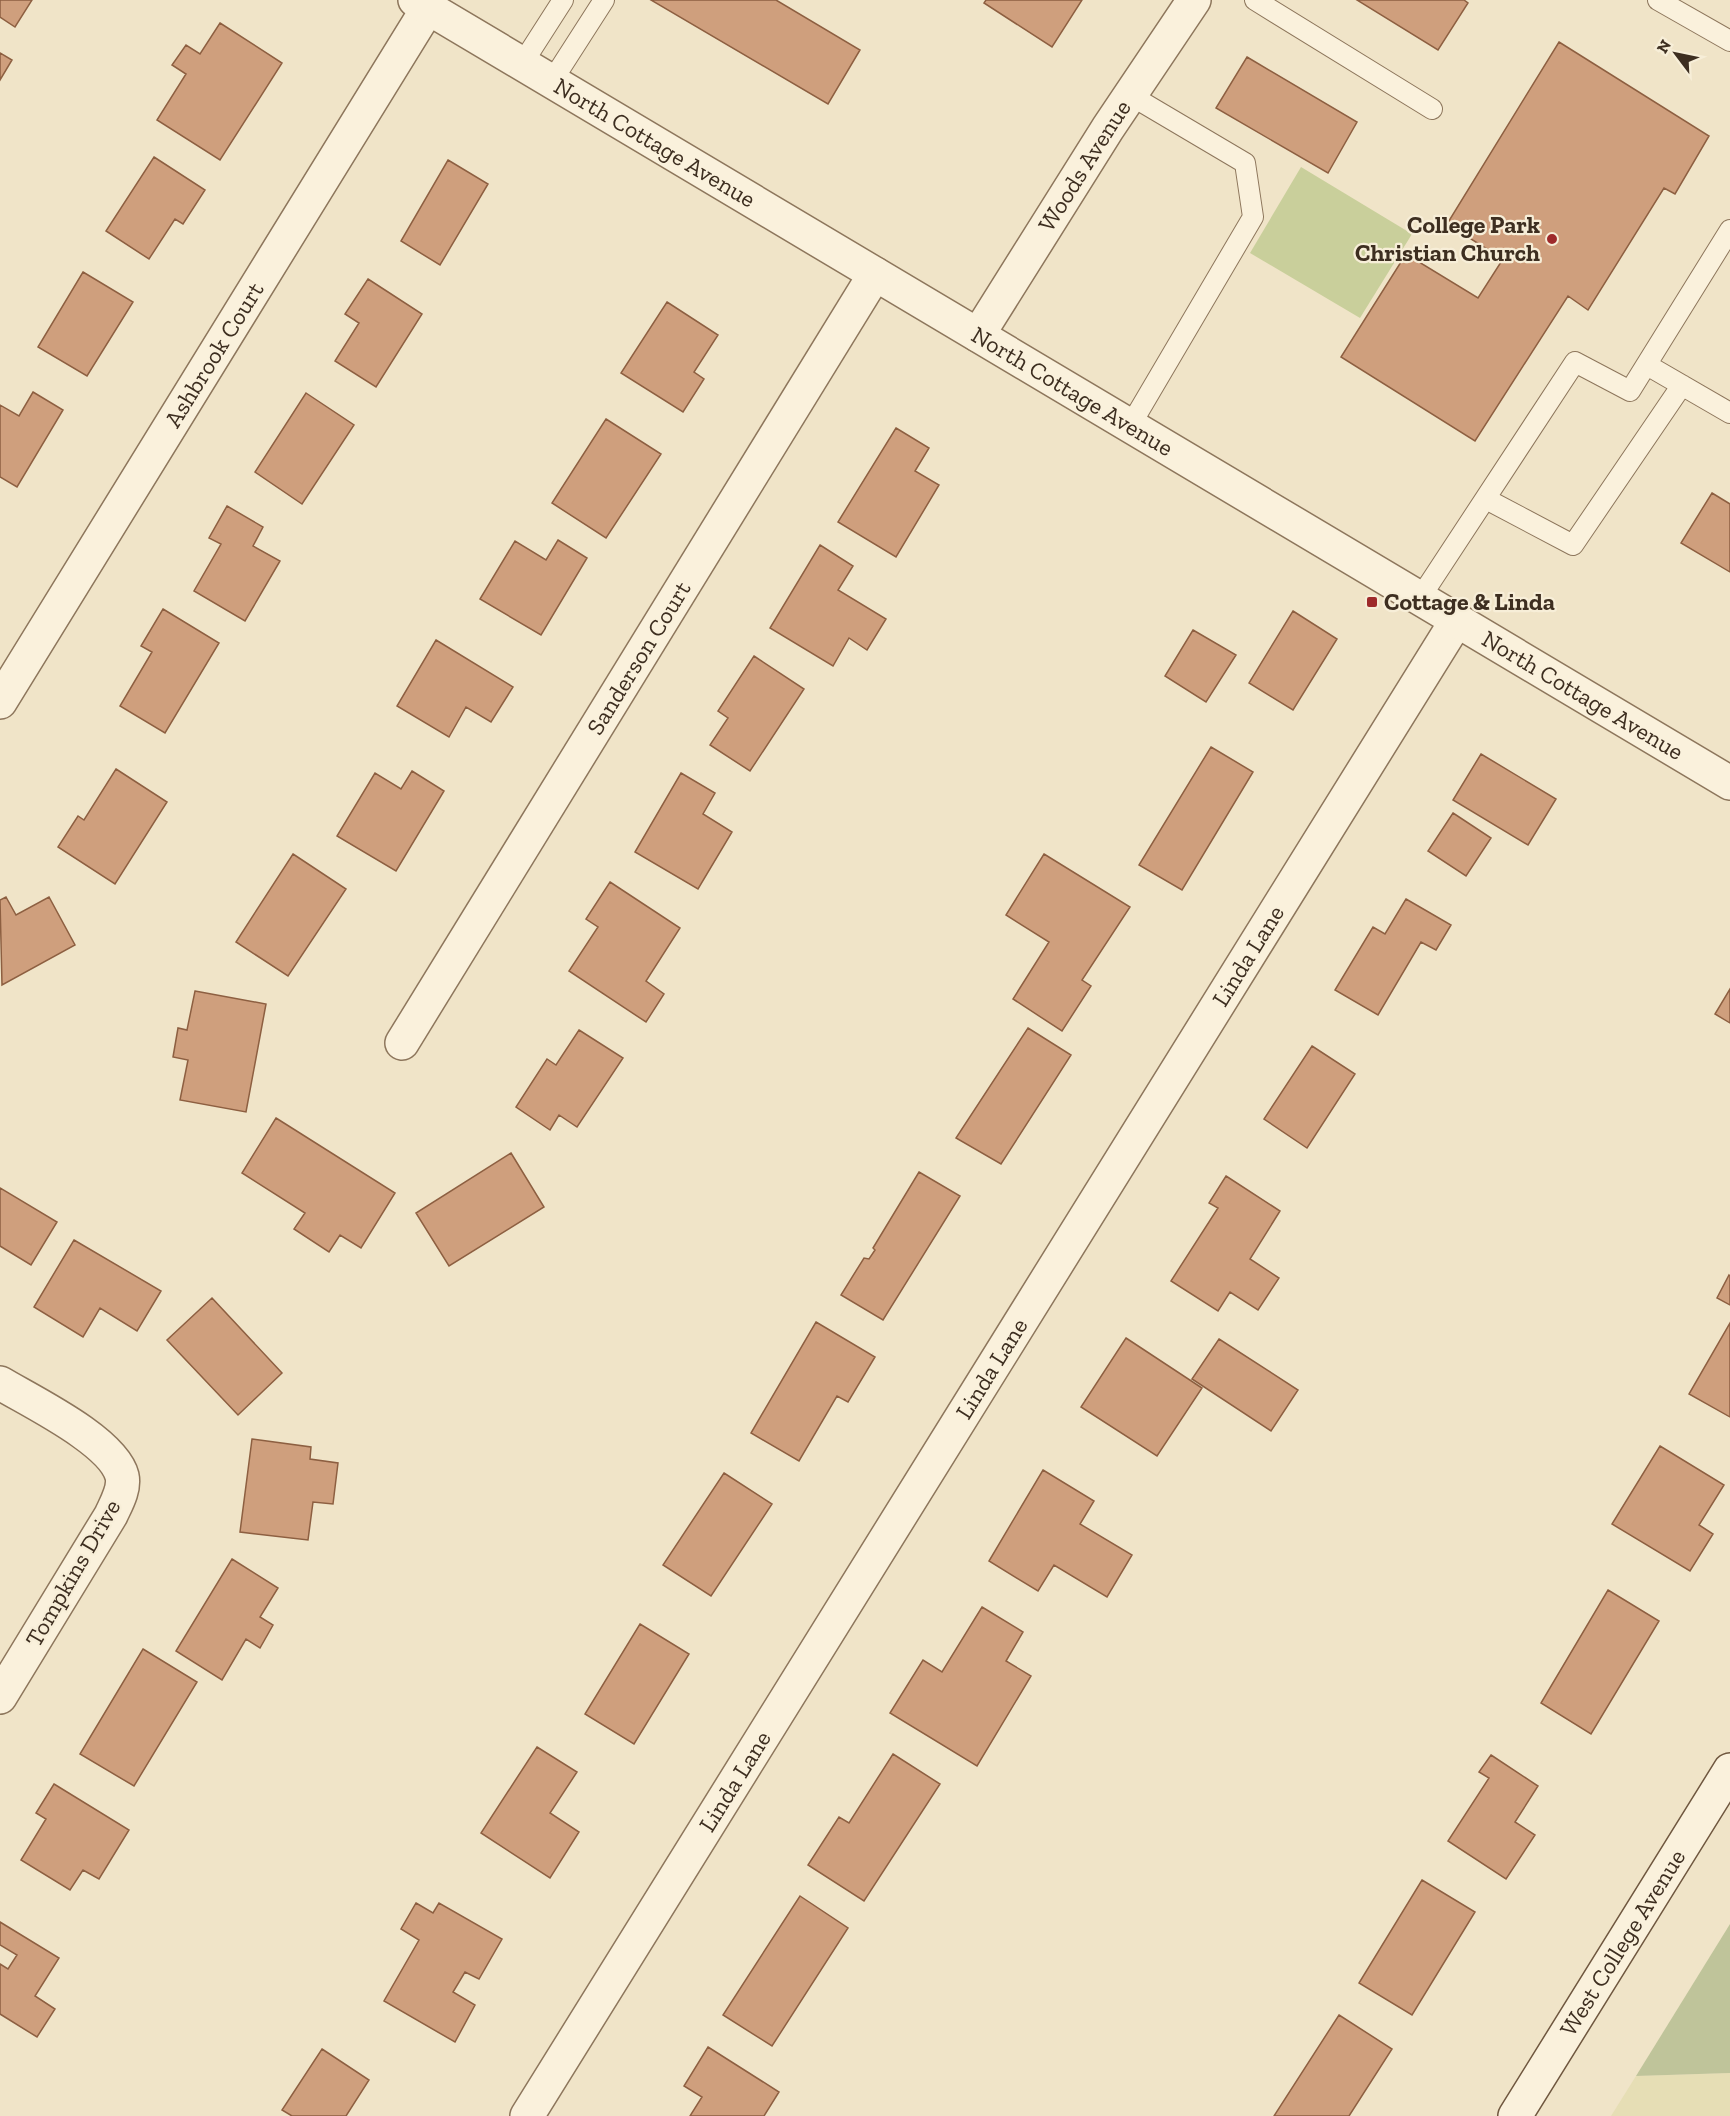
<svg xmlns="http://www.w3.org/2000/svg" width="1730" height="2116" font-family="'Zilla Slab',serif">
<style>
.farmland{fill:#e6deb5}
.green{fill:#c9cf9b}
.cemetery{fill:#bfc49a}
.building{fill:#cf9f7d;stroke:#8d5f41;stroke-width:1.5}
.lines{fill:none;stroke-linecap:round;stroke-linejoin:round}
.service-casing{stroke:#8d765c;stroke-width:22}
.minor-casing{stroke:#8d765c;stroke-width:36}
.tertiary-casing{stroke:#8d765c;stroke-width:36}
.secondary-casing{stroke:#6f573f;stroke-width:36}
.service{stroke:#faf1dc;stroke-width:20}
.minor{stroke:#faf1dc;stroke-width:33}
.tertiary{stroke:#faf1dc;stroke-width:33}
.secondary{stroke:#faf1dc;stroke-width:33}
.poi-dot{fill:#9e2a2b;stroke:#f7eed8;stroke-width:2}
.labels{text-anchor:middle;stroke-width:4.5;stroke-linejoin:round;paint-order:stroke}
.street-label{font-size:24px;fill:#3d2e20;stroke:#f7eed8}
.poi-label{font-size:24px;font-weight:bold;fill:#3d2e20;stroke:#f7eed8;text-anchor:end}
</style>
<rect width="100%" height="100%" fill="#f0e4c8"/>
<!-- farmland -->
<path class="farmland" d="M1730,2073V2116H1611L1636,2076Z"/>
<!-- green -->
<path class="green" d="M1301,167L1412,234L1360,318L1250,253Z"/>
<!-- cemetery -->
<path class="cemetery" d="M1730,1924V2073L1636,2076Z"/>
<!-- building -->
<path class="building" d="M0,0H32L15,27L0,17Z
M651,0H776L860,50L828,104Z
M986,0H1082L1052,47L984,3Z
M1357,0H1464L1468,3L1438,50Z
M220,23L282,63L220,160L157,120L186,74L172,65L186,45L200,54Z
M1559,42L1709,136L1675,194L1664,188L1588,310L1568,296L1475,441L1341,357L1406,254L1478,298L1503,259L1447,224Z
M0,53L12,60L0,80Z
M1247,57L1357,122L1328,173L1216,108Z
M154,157L205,190L183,224L175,219L149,259L106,231Z
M448,160L488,184L440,265L401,241Z
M83,272L133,302L87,376L38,347Z
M368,279L422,314L376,387L335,361L359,323L345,314Z
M667,302L718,335L694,372L704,379L683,412L621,373Z
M33,392L63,410L17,487L0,477V405L19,416Z
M306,393L354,425L302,504L255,472Z
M606,419L661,454L606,538L552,503Z
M896,428L929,448L915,471L939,485L896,557L838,522Z
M1712,493L1730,504V572L1681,543Z
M227,506L263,527L253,546L280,561L245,621L194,591L221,544L209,538Z
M558,540L587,558L541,635L480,599L515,541L546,560Z
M820,545L853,566L838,590L886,619L867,650L849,638L833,666L770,628Z
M163,609L219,643L165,733L120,706L152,652L141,646Z
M1293,611L1337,639L1293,710L1249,683Z
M1193,630L1236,655L1206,702L1165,676Z
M436,640L513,687L491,722L466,707L449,737L397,706Z
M754,656L804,689L750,771L710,745L728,718L718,711Z
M1211,747L1253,772L1182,890L1139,865Z
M1481,754L1556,799L1528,845L1453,800Z
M116,769L167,802L115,884L58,847L78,816L84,820Z
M412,771L444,791L396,871L337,836L375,773L401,789Z
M681,773L715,793L703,814L732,832L698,889L635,852Z
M1453,813L1491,838L1466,876L1428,851Z
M293,854L346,889L288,976L236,942Z
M1044,854L1130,907L1082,980L1091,986L1062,1031L1013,999L1049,942L1006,915Z
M610,882L680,928L646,981L664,994L646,1022L569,971L598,927L586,919Z
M6,897L16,915L49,897L75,945L2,985L0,900Z
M1406,899L1451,925L1436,950L1421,942L1378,1015L1335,990L1373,927L1385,934Z
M1730,989V1023L1715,1014Z
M195,991L266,1004L246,1112L180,1100L188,1060L173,1057L178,1028L187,1030Z
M1028,1028L1071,1055L1001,1164L956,1138Z
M579,1030L623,1058L577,1127L559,1115L550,1130L516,1107L547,1059L556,1065Z
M1312,1046L1355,1074L1307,1148L1264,1119Z
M276,1118L395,1193L361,1248L340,1235L329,1252L294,1229L305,1213L242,1173Z
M511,1153L544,1207L449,1266L416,1213Z
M919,1172L960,1196L883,1320L841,1295L864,1258L869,1259L875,1250L873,1248Z
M1226,1176L1280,1211L1250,1259L1279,1278L1258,1310L1230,1292L1218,1311L1171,1281L1218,1208L1209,1203Z
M0,1188L57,1222L31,1265L0,1246Z
M74,1240L161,1291L137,1331L100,1308L83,1337L34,1307Z
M1729,1275L1730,1276V1305L1717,1298Z
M212,1298L282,1373L238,1415L167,1340Z
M816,1322L875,1357L848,1402L837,1396L799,1461L751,1433Z
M1730,1323V1417L1689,1394Z
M1126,1338L1202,1388L1157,1456L1081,1407Z
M1219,1339L1298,1390L1271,1431L1192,1379Z
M252,1439L311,1447L310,1459L338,1463L333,1504L313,1502L308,1540L240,1532Z
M1660,1446L1724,1485L1699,1525L1713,1534L1690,1571L1612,1524Z
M1043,1470L1094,1501L1080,1524L1132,1555L1107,1597L1054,1565L1038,1591L989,1561Z
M724,1473L772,1504L711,1596L663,1565Z
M232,1559L278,1588L260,1617L273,1625L260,1648L246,1639L222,1680L176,1651Z
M1608,1590L1659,1621L1591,1734L1541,1703Z
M982,1607L1023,1632L1006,1661L1031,1676L977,1766L890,1713L923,1660L942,1672Z
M640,1624L689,1654L634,1744L585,1714Z
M143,1649L197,1682L134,1786L80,1754Z
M537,1747L577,1772L550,1813L579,1832L550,1878L481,1833Z
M893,1754L940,1784L864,1901L808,1865L839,1817L849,1823Z
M1491,1755L1538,1786L1515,1822L1535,1835L1506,1879L1448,1841L1489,1778L1479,1772Z
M54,1784L129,1830L99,1879L83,1870L70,1890L21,1860L46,1819L36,1813Z
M1422,1880L1475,1912L1412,2015L1359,1983Z
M800,1896L848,1928L772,2046L723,2015Z
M416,1903L433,1913L439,1903L502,1939L479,1979L465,1972L453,1992L475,2005L455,2042L384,2001L419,1940L401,1929Z
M0,1922L59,1958L35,1996L55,2009L37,2037L0,2014V1964L8,1969L17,1955L0,1945Z
M1339,2015L1392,2049L1349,2116H1274Z
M708,2047L779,2092L764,2116H690L702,2097L684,2086Z
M322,2049L369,2080L346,2116H292L282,2110Z"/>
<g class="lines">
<defs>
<path id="service" d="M1255,0L1432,109
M1658,0L1730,41
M522,64L563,0
M552,81L604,0
M1647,365L1730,413
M1130,426L1253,217L1245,163L1130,95
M1486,499L1573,545L1682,385
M1420,598L1575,362L1630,391L1730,230"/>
<g id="minor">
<path id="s1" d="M978,335L1108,128L1194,0"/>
<path id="s2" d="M0,702L428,8"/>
<path id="s3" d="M402,1043L875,274"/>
<path d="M0,1383C32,1402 113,1441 122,1476C125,1489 116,1504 111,1515L0,1697"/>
<path id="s4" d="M527,2116L1457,620"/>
</g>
<g id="tertiary">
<path id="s5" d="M415,0L1730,783"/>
</g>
<g id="secondary">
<path id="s6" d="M1515,2116L1730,1770"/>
</g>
</defs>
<!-- service casing -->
<use href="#service" class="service-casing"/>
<!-- minor casing -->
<use href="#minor" class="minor-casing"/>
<!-- tertiary casing -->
<use href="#tertiary" class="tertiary-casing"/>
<!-- secondary casing -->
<use href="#secondary" class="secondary-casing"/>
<!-- service -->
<use href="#service" class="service"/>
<!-- minor -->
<use href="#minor" class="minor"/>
<!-- tertiary -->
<use href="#tertiary" class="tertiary"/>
<!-- secondary -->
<use href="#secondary" class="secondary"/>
</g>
<!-- markers -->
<g class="poi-dot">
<circle cx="1552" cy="239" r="6"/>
<rect x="1366" y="596" width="12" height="12" rx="3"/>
</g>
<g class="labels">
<!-- street labels -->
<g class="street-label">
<text dy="8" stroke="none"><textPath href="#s5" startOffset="279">North Cottage Avenue</textPath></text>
<text dy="8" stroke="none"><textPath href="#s1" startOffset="200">Woods Avenue</textPath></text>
<text dy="8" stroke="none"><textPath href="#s2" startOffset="408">Ashbrook Court</textPath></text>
<text dy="8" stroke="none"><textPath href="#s5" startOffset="765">North Cottage Avenue</textPath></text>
<text dy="8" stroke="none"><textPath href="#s3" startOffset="452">Sanderson Court</textPath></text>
<text dy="8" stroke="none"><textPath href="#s5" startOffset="1359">North Cottage Avenue</textPath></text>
<text dy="8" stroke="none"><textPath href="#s4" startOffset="1366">Linda Lane</textPath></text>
<text dy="8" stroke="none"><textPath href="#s4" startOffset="880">Linda Lane</textPath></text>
<text transform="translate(73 1573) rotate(-60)" y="8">Tompkins Drive</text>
<text dy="8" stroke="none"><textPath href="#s4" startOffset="394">Linda Lane</textPath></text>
<text dy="8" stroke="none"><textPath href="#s6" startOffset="204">West College Avenue</textPath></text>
</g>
<!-- poi labels -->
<g class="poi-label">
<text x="1540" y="233">College Park<tspan x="1540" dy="28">Christian Church</tspan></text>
<text x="1384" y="610" text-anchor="start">Cottage &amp; Linda</text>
</g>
</g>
<!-- north arrow -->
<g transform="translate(1676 54) rotate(302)" stroke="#f7eed8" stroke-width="4.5" paint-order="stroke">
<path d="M0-4.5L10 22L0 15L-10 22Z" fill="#3d2e20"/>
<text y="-9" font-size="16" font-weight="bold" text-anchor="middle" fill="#3d2e20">N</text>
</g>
</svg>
